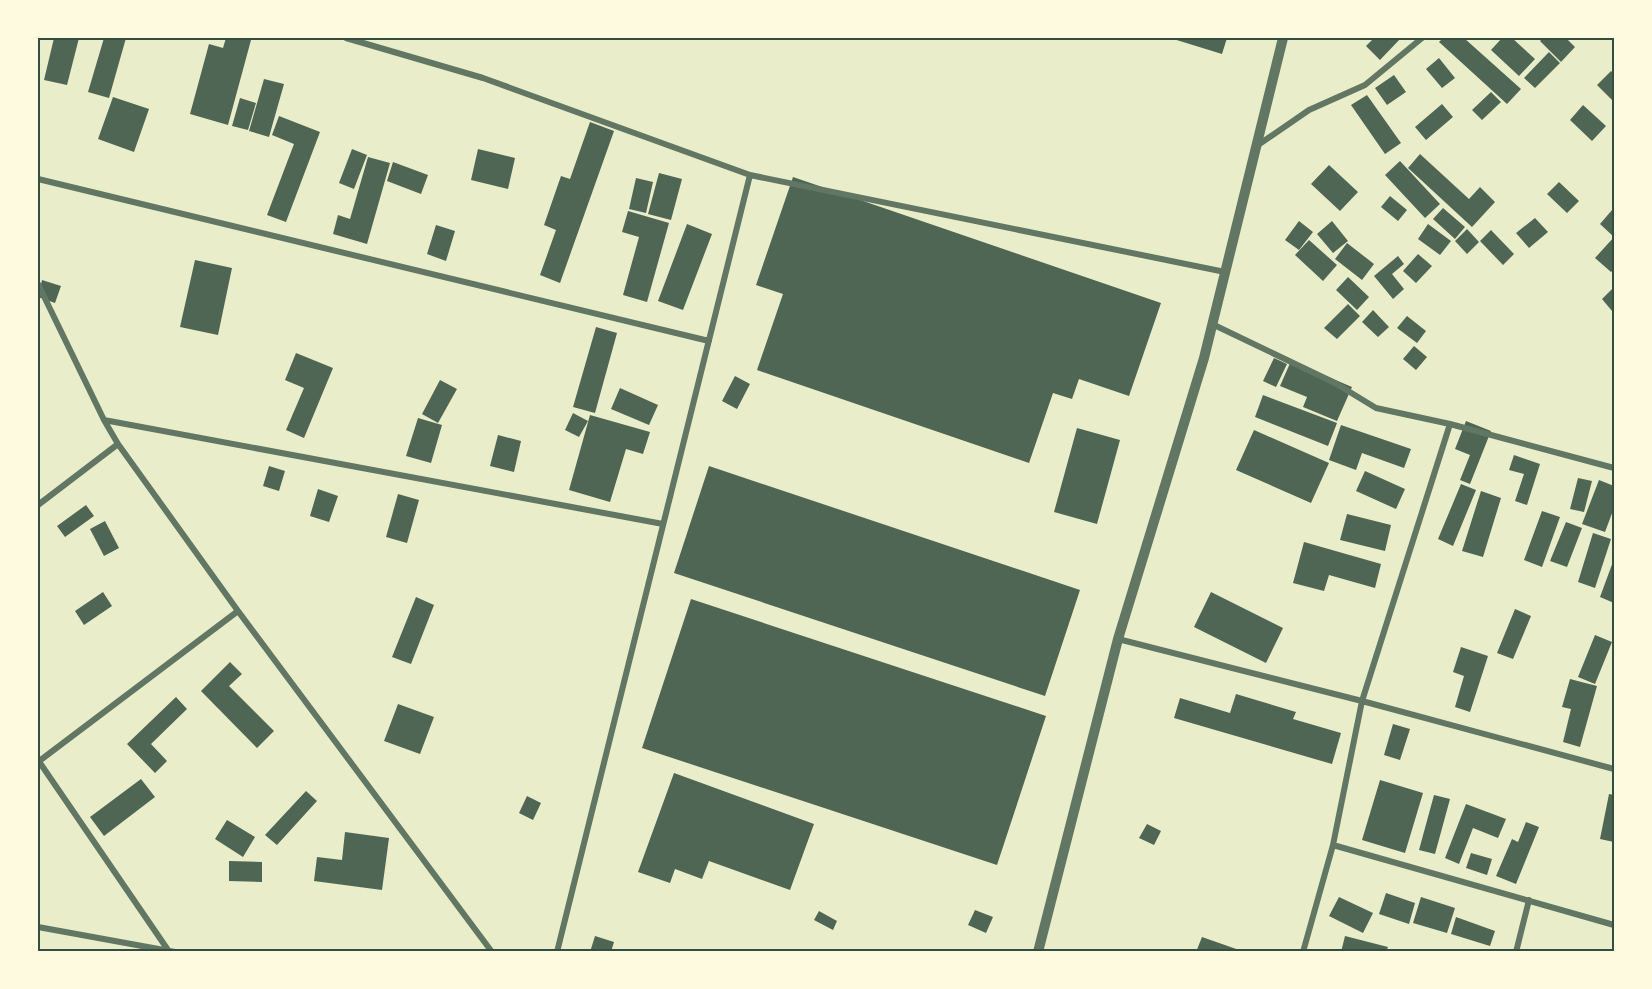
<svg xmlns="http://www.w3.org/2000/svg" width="1652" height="989" font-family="'Source Serif 4',serif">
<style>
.building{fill:#4f6655}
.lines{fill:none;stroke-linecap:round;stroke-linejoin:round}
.minor{stroke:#617663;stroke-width:6}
.tertiary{stroke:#617663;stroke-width:10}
.neatline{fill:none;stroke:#344e41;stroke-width:2}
</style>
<rect width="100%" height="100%" fill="#e9edc9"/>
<!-- building -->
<path class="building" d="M54,38H79L67,85L44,80Z
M104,38H126L109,98L88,92Z
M226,38H242L251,40L228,125L190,114L209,44L223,48Z
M1170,38H1227L1222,54Z
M1374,38H1401L1380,60L1366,46Z
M1443,38H1464L1521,89L1507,104L1439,42Z
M1502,38H1512L1535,59L1519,76L1491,50Z
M1543,38H1566L1575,47L1561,62L1540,41Z
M1549,52L1560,63L1535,88L1524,78Z
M1439,58L1455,78L1442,88L1426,69Z
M1611,71L1614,74V102L1597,85Z
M1394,75L1406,92L1387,105L1375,88Z
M264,79L284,84L269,137L249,131Z
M1491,92L1501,102L1482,120L1472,110Z
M1367,95L1401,143L1385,154L1351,105Z
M113,97L149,109L134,152L98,139Z
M240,98L256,103L248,130L232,126Z
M1442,104L1453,117L1426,140L1415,127Z
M1583,105L1606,126L1592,141L1570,120Z
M279,116L320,132L286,222L267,215L294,144L272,135Z
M590,122L614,131L560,283L540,275L556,230L544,225L561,176L570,179Z
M352,149L367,155L354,189L339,183Z
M478,149L515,158L508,189L471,180Z
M1420,154L1469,199L1480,187L1495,202L1472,227L1408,168Z
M368,157L390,163L367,244L333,234L338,215L350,219Z
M1400,161L1440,204L1425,218L1385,175Z
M393,162L428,175L421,194L387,181Z
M1329,165L1358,192L1340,211L1311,184Z
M659,173L682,179L671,220L648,214Z
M793,177L1161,303L1129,396L1079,379L1072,399L1053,393L1029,463L757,370L783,294L756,285Z
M636,178L653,182L646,213L629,209Z
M1559,182L1579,201L1567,213L1547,194Z
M1390,196L1407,210L1398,221L1381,207Z
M1443,208L1465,227L1455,239L1433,219Z
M1612,210L1614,212V269L1611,272L1595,258L1614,237L1600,224Z
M628,211L669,223L647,302L623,295L639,237L622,232Z
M1535,218L1548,232L1529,248L1516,233Z
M1299,221L1313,232L1299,250L1285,240Z
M1332,221L1348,241L1333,253L1317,234Z
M687,224L712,234L683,310L658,301Z
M1428,224L1451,241L1440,255L1418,239Z
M436,225L455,231L446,261L427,254Z
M1467,229L1479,242L1467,254L1455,241Z
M1491,230L1514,254L1503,265L1480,241Z
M1309,240L1337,265L1323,281L1295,255Z
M1347,243L1374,264L1362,280L1335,259Z
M1418,254L1432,266L1416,283L1403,271Z
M1398,256L1404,264L1392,274L1404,289L1393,299L1374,276Z
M195,260L232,268L218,335L180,327Z
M1348,277L1369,297L1357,310L1336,290Z
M42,280L61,286L55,303L38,297Z
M1614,287V308L1612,311L1602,299Z
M1348,304L1360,316L1337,339L1324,328Z
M1373,310L1389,327L1378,337L1362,322Z
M1407,316L1426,331L1417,343L1397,328Z
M596,327L617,333L595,413L573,407Z
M1414,346L1427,357L1416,370L1403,359Z
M296,353L333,368L304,438L286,430L304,388L285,380Z
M1274,358L1287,364L1276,387L1263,381Z
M1291,361L1352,387L1337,421L1303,407L1307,397L1280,386Z
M735,376L750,384L737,409L722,401Z
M440,380L457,389L438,423L422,414Z
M620,388L658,405L649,425L611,409Z
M1263,395L1337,423L1328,446L1255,417Z
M573,413L588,421L579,437L565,430Z
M590,415L650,432L643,454L626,449L610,502L569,490Z
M418,418L442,425L431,463L406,456Z
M1466,421L1491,431L1470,484L1460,480L1470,455L1455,449Z
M1341,425L1411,449L1404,468L1362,453L1356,470L1329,460Z
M1077,428L1120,440L1097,524L1054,512Z
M1254,430L1329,463L1311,503L1236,470Z
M498,435L521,441L514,472L490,466Z
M1514,455L1540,464L1527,505L1515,501L1524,474L1509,470Z
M269,466L285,471L279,491L263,486Z
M709,466L1080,590L1045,696L674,573Z
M1365,471L1405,489L1396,509L1356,491Z
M1578,478L1592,481L1584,512L1570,509Z
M1599,480L1614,486V508L1605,532L1582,524Z
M1461,484L1476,490L1453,546L1438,539Z
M318,489L338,496L329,522L310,516Z
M1481,491L1501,498L1483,557L1462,551Z
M398,494L419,500L407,543L386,537Z
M86,505L94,516L65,537L57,526Z
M1542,511L1560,517L1542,567L1524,560Z
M1347,514L1391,525L1385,551L1340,540Z
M105,521L119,548L104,556L90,529Z
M1566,522L1582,528L1567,567L1550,561Z
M1593,533L1611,539L1595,588L1578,582Z
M1304,542L1381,564L1375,588L1329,575L1324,591L1293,583Z
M1614,559V603L1600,597Z
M103,592L112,606L84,625L75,611Z
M1211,592L1283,628L1266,663L1194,627Z
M416,597L434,605L411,664L392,657Z
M691,599L1046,716L997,865L642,748Z
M1515,609L1531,616L1513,659L1497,653Z
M1595,635L1612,642L1595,684L1578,677Z
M1461,647L1488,656L1470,712L1455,707L1464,676L1453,672Z
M230,662L242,674L229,686L274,731L257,748L201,691Z
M1570,679L1597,686L1580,747L1563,742L1571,709L1562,707Z
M1236,694L1296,712L1293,719L1341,733L1332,764L1174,718L1180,698L1230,713Z
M176,697L187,709L151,744L167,761L155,773L127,744Z
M398,704L434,717L420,754L384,741Z
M1393,724L1410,729L1400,760L1384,755Z
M674,773L814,824L790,890L709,861L702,879L675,869L670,883L638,872Z
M141,779L155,797L104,836L90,817Z
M1380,780L1423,793L1405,853L1362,840Z
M306,791L317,801L277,845L265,835Z
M1609,794L1614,795V842L1600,839Z
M1434,795L1450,799L1435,854L1419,850Z
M527,796L541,803L533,820L519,813Z
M1466,804L1506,819L1498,838L1473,828L1459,864L1445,858Z
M227,820L255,837L243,857L215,839Z
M1526,822L1539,827L1516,884L1496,876L1512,839L1518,842Z
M1147,824L1161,831L1154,845L1139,838Z
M345,832L389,838L382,890L314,881L317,857L342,860Z
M1471,853L1492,859L1487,875L1466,868Z
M229,861L262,862V882L229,881Z
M1386,893L1415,903L1409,924L1379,914Z
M1339,897L1373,913L1363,933L1329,916Z
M1421,897L1455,908L1447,933L1413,923Z
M975,910L993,917L986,933L968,925Z
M819,911L837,921L833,930L814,920Z
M1456,917L1495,931L1490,946L1451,934Z
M595,936L614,942L611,952H590Z
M1345,936L1388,947L1386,952H1341Z
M1202,937L1242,951V952H1196Z"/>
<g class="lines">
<!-- minor -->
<path class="minor" d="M346,38L483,78L750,175L1225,272
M1258,145L1309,110L1365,85L1422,38
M38,179L709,341
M38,284L104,420L118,444L238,611L492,952
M1212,324L1335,383L1376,408L1450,424L1614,468
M104,420L663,524
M38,505L118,444
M1118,639L1362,701L1614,769
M38,760L168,950
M38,762L238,611
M1333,845L1614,925
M38,927L175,952
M557,952L750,175
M1303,952L1333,845L1362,701L1450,424
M1516,952L1529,900"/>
<!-- tertiary -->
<path class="tertiary" d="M1038,952L1118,639L1204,358L1283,38"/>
</g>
<!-- border -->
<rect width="1652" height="989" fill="none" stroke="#fefae0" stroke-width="78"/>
<rect x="39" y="39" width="1574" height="911" class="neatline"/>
</svg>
